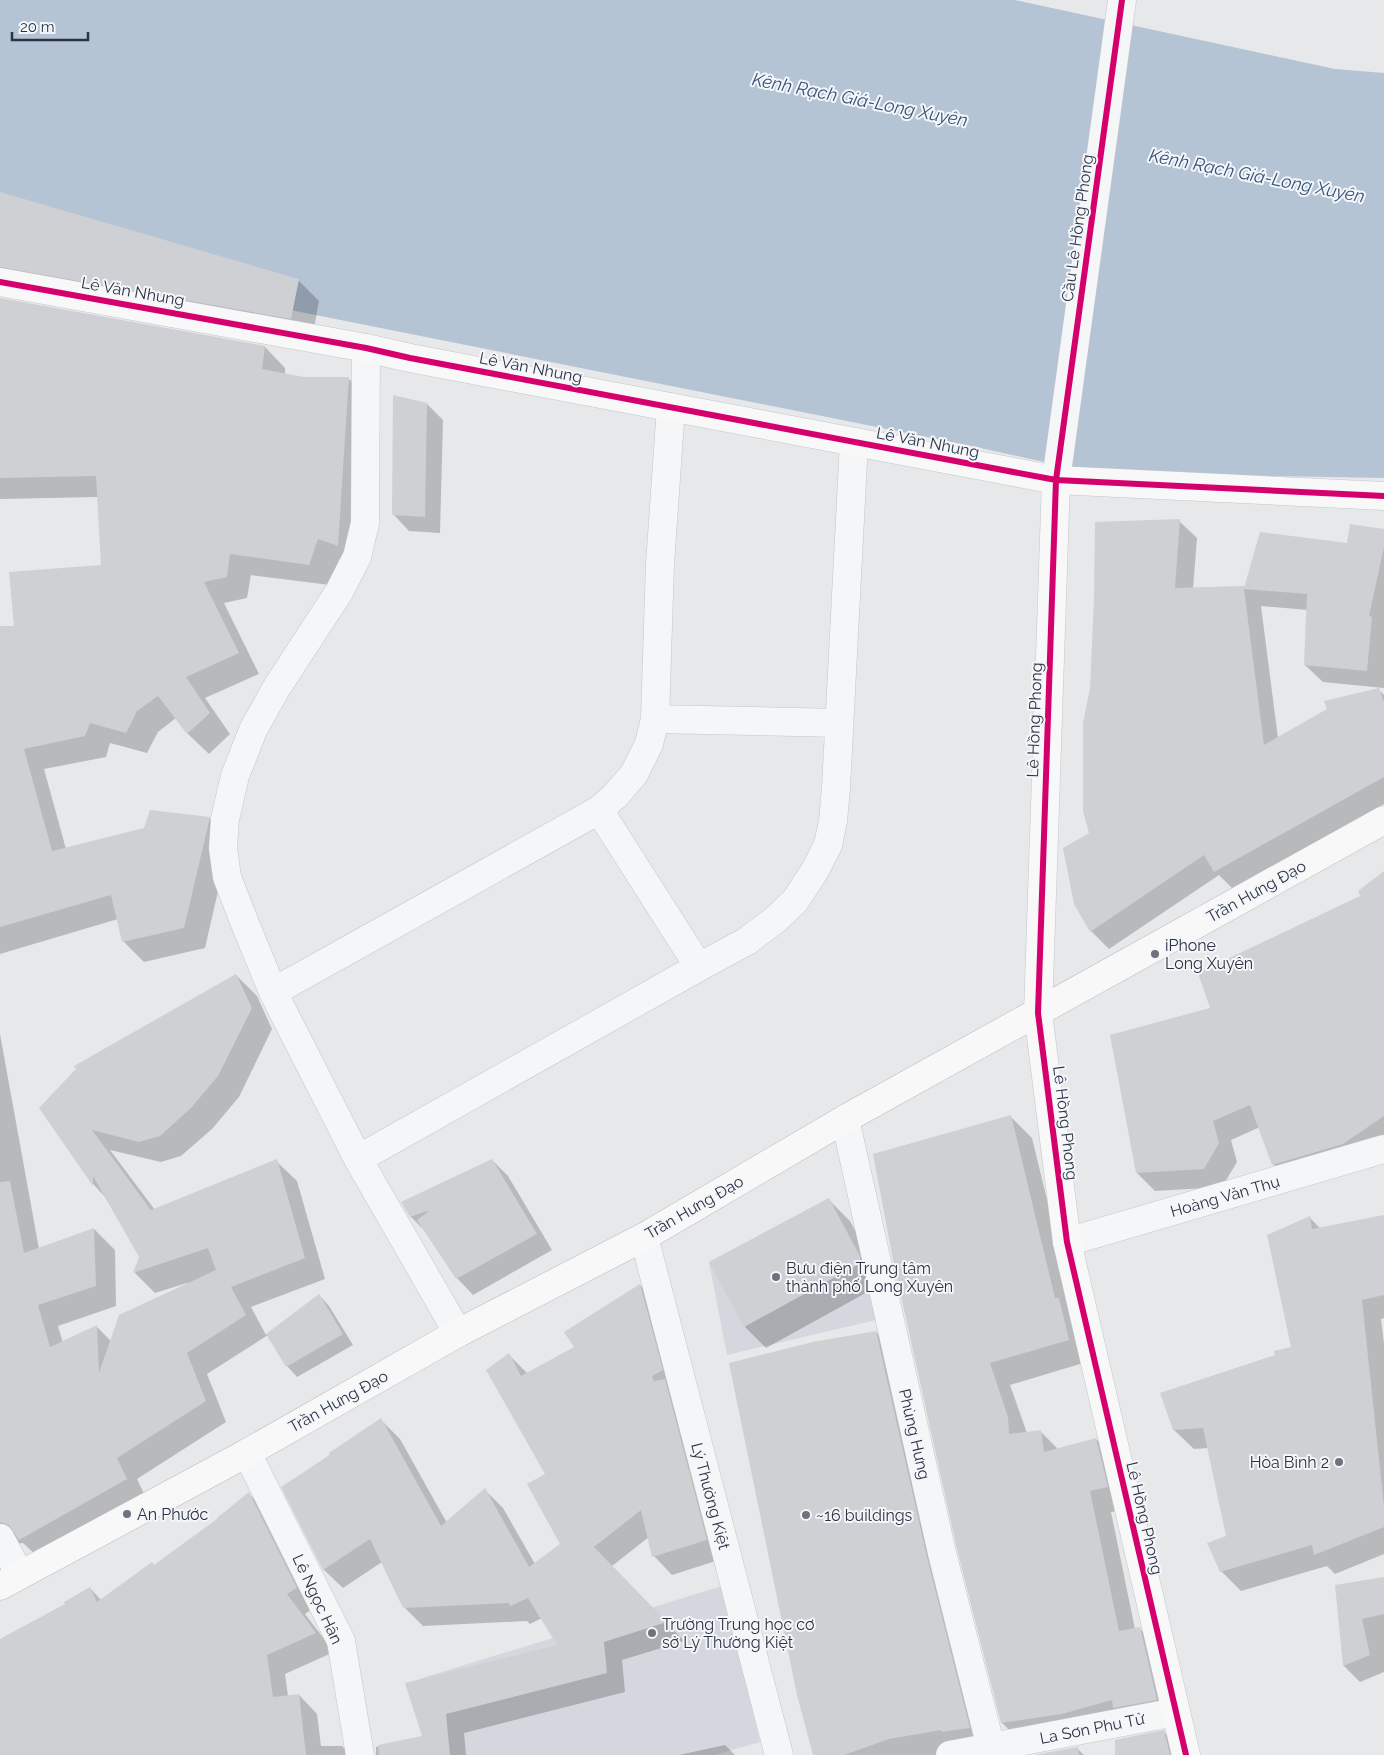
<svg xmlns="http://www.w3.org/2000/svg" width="1384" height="1755" font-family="Raleway,sans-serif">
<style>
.built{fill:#d4d7dd}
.water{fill:#b4c4d5}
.shadow{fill:#0003}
.building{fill:#ced0d3}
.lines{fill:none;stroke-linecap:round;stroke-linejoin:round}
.street-casing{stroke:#c4c6c8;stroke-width:29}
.secondary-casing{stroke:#c4c6c8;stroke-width:29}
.highway-casing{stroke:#b8bbbf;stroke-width:29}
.street{stroke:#f5f6f7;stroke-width:28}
.secondary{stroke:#f8f8f8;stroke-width:28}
.highway{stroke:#f8f8f8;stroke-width:28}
.cycleway-casing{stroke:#f4f6f9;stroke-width:9}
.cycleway{stroke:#d6006c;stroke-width:6}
.poi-dot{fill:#6c737f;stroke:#f4f6f9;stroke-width:2}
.labels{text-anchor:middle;stroke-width:4;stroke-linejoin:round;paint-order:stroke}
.street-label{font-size:16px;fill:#2b3445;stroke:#f4f6f9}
.poi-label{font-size:16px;fill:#2b3445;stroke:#f4f6f9;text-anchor:start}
.water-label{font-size:18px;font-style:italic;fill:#34527a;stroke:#f4f6f9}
</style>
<rect width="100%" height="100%" fill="#e6e8ea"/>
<!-- built -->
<path class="built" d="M829,1198L863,1262L876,1320L727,1355L709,1262Z
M722,1586L760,1742L714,1755H450L419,1679Z"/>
<!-- water -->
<path class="water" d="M0,0H1015L1335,69L1384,73V478L1094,473L967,445L0,252Z"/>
<!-- shadow -->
<path class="shadow" d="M0,193L298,280L319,301L312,339L0,288Z
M0,300L265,347L285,368V374L304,378H348L369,399L359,566L339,559L330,585L251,575L247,598L224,603L259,674L205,698L230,734L209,754L188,734L176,718L158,732L147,753L110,743L106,757L44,769L66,849L209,818L230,839L205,948L144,962L124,942L118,919L0,954V628L15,627L103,566L98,497L0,499Z
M427,404L443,420L440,533L409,531L393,514Z
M1179,521L1197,538L1193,589L1243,587L1245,589L1384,531V688L1323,682L1305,665L1308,610L1261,606L1278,738L1378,689L1384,695V804L1233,889L1219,875L1109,949L1091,931L1090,834Z
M1384,879V1146L1292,1183L1274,1165L1260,1127L1231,1140L1237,1162L1222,1187L1155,1191L1137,1173L1212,1009Z
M236,975L257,996L272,1029L239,1097L212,1129L181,1156L161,1162L110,1150L155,1210L276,1161L297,1181L325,1279L251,1307L266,1335L319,1295L329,1306L353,1345L297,1377L287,1366L268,1335L207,1374L226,1422L137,1479L147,1500L41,1560L23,1543L14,1544L0,1582V1034L39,1249L94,1229L115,1250L116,1306L58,1326L63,1343L97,1327L111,1341L188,1284L187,1283L155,1293L135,1273L140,1257L106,1198L94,1185L41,1108Z
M1011,1117L1032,1138L1075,1315L1090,1361L1010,1385L1027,1433L1041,1432L1058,1449L1096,1439L1117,1461L1129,1509L1111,1512L1135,1629H1140L1161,1650L1178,1721L1024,1744L1002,1723L958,1549Z
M492,1160L508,1176L552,1250L473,1295L457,1278L426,1232L410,1216Z
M828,1199L850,1221L881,1279L882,1284L766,1348L745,1327Z
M1384,1216V1318L1381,1319L1384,1344V1554L1335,1574L1327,1566L1241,1591L1221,1571L1227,1537L1208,1448L1194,1449L1174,1430L1276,1356L1292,1348L1310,1218L1321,1229Z
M640,1285L659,1304L725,1558L672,1575L654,1556L649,1537L612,1566L684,1641L622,1660L625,1692L464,1733L466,1755H376V1747L424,1737L406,1684L559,1646L542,1618L530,1624L527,1621L423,1626L404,1607L382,1562L343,1588L324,1570L283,1487L381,1420L400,1439L447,1523L485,1490L503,1508L535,1564L562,1545L546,1475L509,1355L528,1374L576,1347Z
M876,1332L895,1352L989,1747L953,1755H815Z
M249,1494L268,1512L315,1607L305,1614L334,1652L285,1674L288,1696L299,1695L317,1714L321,1746H342L351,1755H0V1640L66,1604L90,1588L101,1600L154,1566L219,1519Z
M1384,1578V1672L1360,1682L1344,1666L1336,1586Z
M1164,1732L1178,1746L1180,1755H1117Z
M725,1745L735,1755H679Z
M1077,1748L1084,1755H1040Z"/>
<!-- building -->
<path class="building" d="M0,192L299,279L291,319L0,267Z
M0,298L265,346L262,369L304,377H349L338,546L318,539L309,565L230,554L227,577L204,582L239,653L186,677L210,713L187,734L158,696L137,711L126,733L90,723L85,736L24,749L52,851L144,828L150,810L210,817L184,928L122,942L111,895L0,927V626H14L9,572L101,565L96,476L0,478Z
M393,395L427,403L425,517L392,515Z
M1180,519L1175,588L1244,586V588L1260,532L1347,543L1350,524L1384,529V547L1369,616L1372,617L1367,671L1304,665L1307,594L1244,589L1264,745L1327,709L1324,701L1379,688L1384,702V777L1214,872L1204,855L1090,932L1074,904L1063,848L1089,833L1083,811V723L1090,688L1094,599L1095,522Z
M1384,871V1116L1343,1144L1272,1165L1250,1105L1213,1121L1219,1143L1204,1169L1136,1173L1110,1035L1210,1008L1198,973L1360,896L1358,891Z
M236,974L252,1008L218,1076L191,1108L160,1136L139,1142L92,1130L151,1210L277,1159L305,1258L231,1287L246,1315L187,1353L206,1401L117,1458L127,1479L19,1540L9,1525L0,1522V1182L10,1181L24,1253L94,1228L96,1286L38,1305L50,1347L97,1325L99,1373L119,1315L216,1270L208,1248L133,1273L139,1257L93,1176V1186L39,1108L76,1069L74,1066Z
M1011,1115L1055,1298H1059L1069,1340L990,1363L1008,1417L1009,1434L1041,1430L1044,1452L1096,1438L1108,1487L1090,1491L1119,1631L1140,1627L1157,1700L1113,1708L1112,1700L1062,1714L1001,1723L957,1549L893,1260L873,1154Z
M492,1159L537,1234L456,1279L417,1220L428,1212L427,1211L410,1217L401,1202Z
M829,1198L860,1256L861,1263L744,1327L709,1262Z
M1384,1215V1295L1362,1300L1384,1506V1527L1314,1555L1312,1545L1220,1572L1207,1543L1226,1536L1203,1428L1173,1430L1160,1393L1275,1355L1274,1351L1291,1347L1267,1235L1310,1216L1312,1229Z
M640,1284L663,1370L652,1376L654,1381L665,1379L707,1540L652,1557L641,1510L594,1547L667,1622L604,1642L607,1673L446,1714L450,1755H379L378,1745L422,1736L405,1683L557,1645L528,1598L510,1606L509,1603L403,1608L370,1539L323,1570L281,1487L330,1455L329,1453L381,1418L441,1526L485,1488L529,1567L560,1544L527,1484L545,1474L486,1370L509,1353L521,1376L574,1347L564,1332Z
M319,1294L343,1334L286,1367L266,1334Z
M876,1331L927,1557L970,1728L941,1732V1730L889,1739L844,1755H813L797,1695L729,1363L813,1342Z
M249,1492L297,1588L287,1594L316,1633L267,1655L273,1697L299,1694L306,1755H0V1639L65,1604L64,1602L90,1587L97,1602L152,1562L154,1565L217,1519V1518Z
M1384,1577V1614L1362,1619L1370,1655L1343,1666L1335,1585Z
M1164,1730L1170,1755H1115V1740Z
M1078,1747L1079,1755H1034Z"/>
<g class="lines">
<defs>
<path id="street" d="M1056,480L1122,0
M655,719L839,723
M699,967L747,941L776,919L795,901L814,872L828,845L833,821L836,788L854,442
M273,992L244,921L227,877L223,848L225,819L235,776L253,730L277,687L339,592L357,557L365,523L366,348
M845,1119L942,1553L991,1748
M358,1159L699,967L599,810
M644,1237L779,1755
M1067,1242L1384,1149
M458,1333L358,1159L273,992L599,810L615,796L634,774L649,744L655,719L660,564L671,407
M247,1453L341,1641L360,1755
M0,1538L20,1575
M950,1755L1176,1712"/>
<path id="secondary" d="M0,282L366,348L410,358L1056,480L1384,496
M1056,480L1038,1013L1067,1242L1186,1755"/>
<path id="highway" d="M0,1586L247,1453L458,1333L644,1237L845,1119L1384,820"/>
</defs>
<!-- street casing -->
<use href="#street" class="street-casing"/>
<!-- secondary casing -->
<use href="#secondary" class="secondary-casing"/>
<!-- highway casing -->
<use href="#highway" class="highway-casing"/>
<!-- street -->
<use href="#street" class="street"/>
<!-- secondary -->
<use href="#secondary" class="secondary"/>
<!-- highway -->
<use href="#highway" class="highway"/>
<defs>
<path id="cycleway" d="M1122,0L1056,480L1038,1013L1067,1242L1186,1755
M0,282L366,348L410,358L1056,480L1384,496"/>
</defs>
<!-- cycleway casing -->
<use href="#cycleway" class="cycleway-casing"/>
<!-- cycleway -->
<use href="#cycleway" class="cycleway"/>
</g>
<!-- markers -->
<g class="poi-dot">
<circle cx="1155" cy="954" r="5"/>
<circle cx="776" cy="1277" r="5"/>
<circle cx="1339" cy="1462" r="5"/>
<circle cx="127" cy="1514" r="5"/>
<circle cx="806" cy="1515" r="5"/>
<circle cx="652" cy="1633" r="5"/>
</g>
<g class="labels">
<!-- street labels -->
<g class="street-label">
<text transform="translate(1077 228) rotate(-82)" y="6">Cầu Lê Hồng Phong</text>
<text transform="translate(133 291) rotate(10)" y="6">Lê Văn Nhung</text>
<text transform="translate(531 367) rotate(11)" y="6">Lê Văn Nhung</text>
<text transform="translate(928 442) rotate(11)" y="6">Lê Văn Nhung</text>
<text transform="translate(1034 720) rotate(-88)" y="6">Lê Hồng Phong</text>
<text transform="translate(1256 891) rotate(-29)" y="6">Trần Hưng Đạo</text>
<text transform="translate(1066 1123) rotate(83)" y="6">Lê Hồng Phong</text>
<text transform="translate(1225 1196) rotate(-16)" y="6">Hoàng Văn Thụ</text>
<text transform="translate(694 1207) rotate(-30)" y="6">Trần Hưng Đạo</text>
<text transform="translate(338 1401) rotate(-29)" y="6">Trần Hưng Đạo</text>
<text transform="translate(915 1434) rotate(77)" y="6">Phùng Hưng</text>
<text transform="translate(711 1496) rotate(75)" y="6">Lý Thường Kiệt</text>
<text transform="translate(1145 1518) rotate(77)" y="6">Lê Hồng Phong</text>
<text transform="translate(318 1599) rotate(65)" y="6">Lê Ngọc Hân</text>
<text transform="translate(1092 1728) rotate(-11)" y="6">La Sơn Phu Tử</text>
</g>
<!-- poi labels -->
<g class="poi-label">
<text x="1165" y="951">iPhone<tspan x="1165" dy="18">Long Xuyên</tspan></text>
<text x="786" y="1274">Bưu điện Trung tâm<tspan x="786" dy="18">thành phố Long Xuyên</tspan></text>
<text x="1329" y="1468" text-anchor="end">Hòa Bình 2</text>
<text x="137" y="1520">An Phước</text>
<text x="816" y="1521">~16 buildings</text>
<text x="662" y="1630">Trường Trung học cơ<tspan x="662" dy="18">sở Lý Thường Kiệt</tspan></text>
</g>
<!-- water labels -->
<g class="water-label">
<text transform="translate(860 100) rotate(11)" y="6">Kênh Rạch Giá-Long Xuyên</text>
<text transform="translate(1257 176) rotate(11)" y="6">Kênh Rạch Giá-Long Xuyên</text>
</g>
</g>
<!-- scale -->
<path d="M12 32v8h76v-8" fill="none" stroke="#2b3445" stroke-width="2.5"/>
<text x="20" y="32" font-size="15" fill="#2b3445" stroke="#f4f6f9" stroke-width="4" paint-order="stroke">20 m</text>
</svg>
